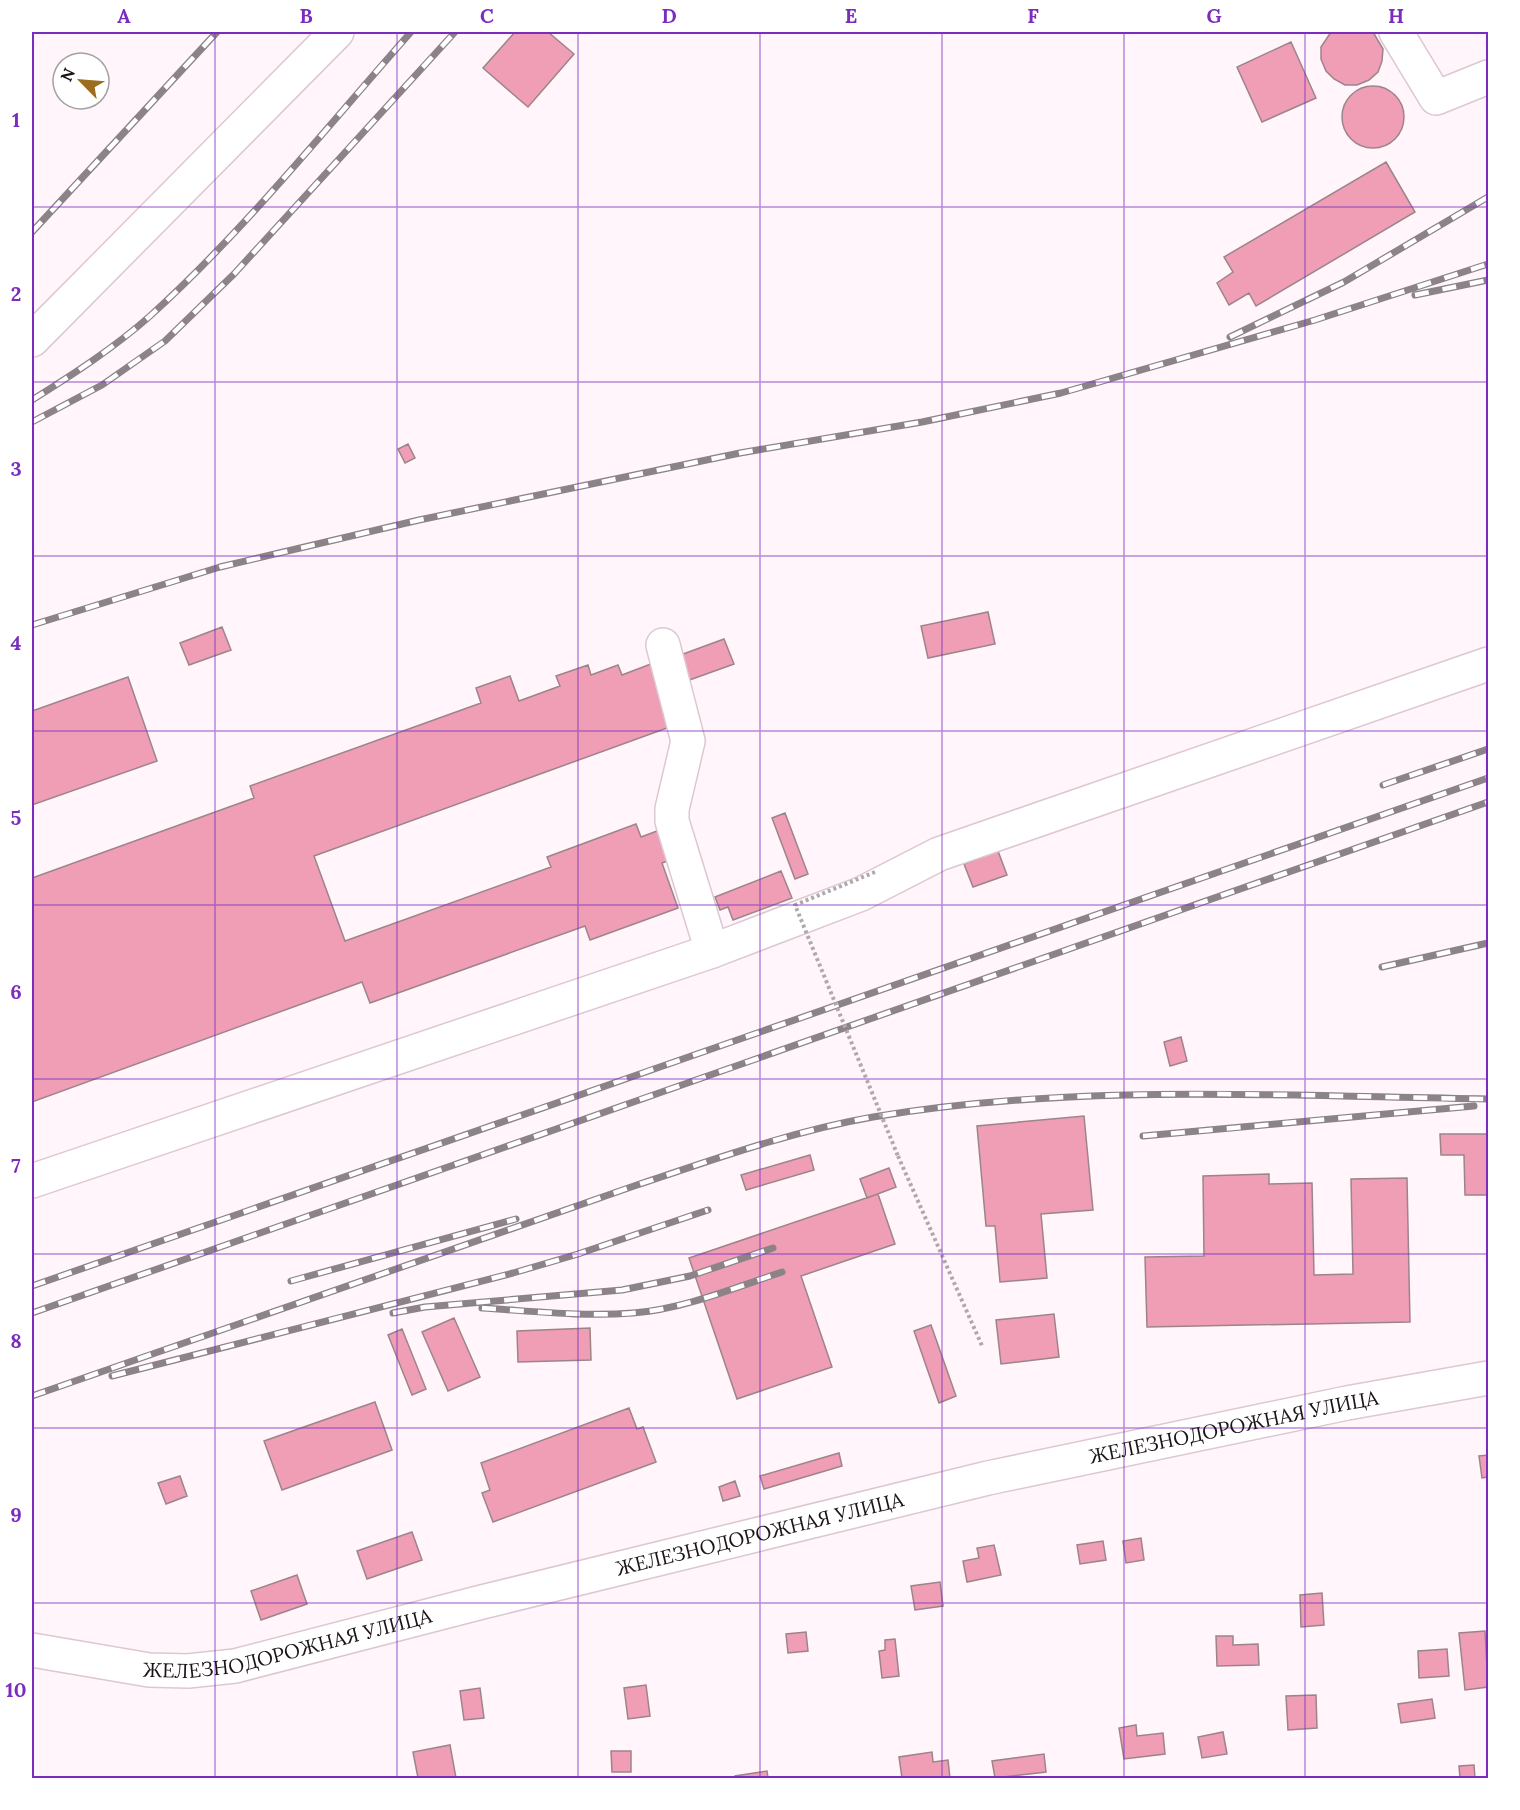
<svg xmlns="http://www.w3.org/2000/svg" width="1520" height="1810" font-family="Lora,serif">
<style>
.building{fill:#ef9eb5;stroke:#9c848a;stroke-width:1.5}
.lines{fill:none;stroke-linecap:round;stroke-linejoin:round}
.minor-casing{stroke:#ddc7d3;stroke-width:36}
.path{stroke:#b1a8ad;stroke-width:4;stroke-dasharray:3 3;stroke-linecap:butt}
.minor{stroke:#fff;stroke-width:33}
.rail-casing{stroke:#8c8388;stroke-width:7}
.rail{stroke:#fff;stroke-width:4.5;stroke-dasharray:14;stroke-linecap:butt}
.path-bridge{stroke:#b1a8ad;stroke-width:4;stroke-dasharray:3 3;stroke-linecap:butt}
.grid{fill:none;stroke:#7b2cbf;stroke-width:1.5;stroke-opacity:0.55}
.labels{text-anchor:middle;stroke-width:6;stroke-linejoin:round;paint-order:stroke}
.street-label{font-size:20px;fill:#1a1317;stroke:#fff}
.neatline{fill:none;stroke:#7b2cbf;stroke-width:2}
.grid-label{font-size:20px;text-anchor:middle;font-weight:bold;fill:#7b2cbf}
</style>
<rect width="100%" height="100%" fill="#fff5fa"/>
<!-- building -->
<path class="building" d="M515,32H548L574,54L528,107L483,68Z
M1331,32H1373L1383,49L1382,61L1378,72L1369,80L1357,85H1345L1334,79L1326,71L1321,59V47Z
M1291,42L1316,98L1262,122L1237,67Z
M1342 117a31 31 0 1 1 62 0a31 31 0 1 1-62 0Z
M1386,162L1415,212L1256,306L1249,293L1229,305L1217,283L1233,272L1224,257Z
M408,444L415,458L405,463L398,449Z
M988,612L995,644L928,658L921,626Z
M222,627L231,650L189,665L180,643Z
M724,639L734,664L684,682L675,657Z
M656,662L678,724L314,856L345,941L551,867L547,857L636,824L641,837L665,828L676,858L662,863L678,908L590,940L585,926L370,1003L362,982L32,1102V878L254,798L250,786L481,703L476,688L510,676L519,701L560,686L556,676L588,665L591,675L618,665L622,675Z
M128,677L157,761L32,805V711Z
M785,813L808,874L795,879L772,818Z
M998,851L1007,875L973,887L964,864Z
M781,871L792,898L733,920L728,907L720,910L715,897Z
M1181,1037L1187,1061L1170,1066L1164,1042Z
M1084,1116L1093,1210L1041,1214L1047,1278L1000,1282L995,1226H986L977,1126Z
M1440,1134H1488V1195H1465L1464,1155H1441Z
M810,1155L814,1170L746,1190L741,1175Z
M889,1168L896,1187L867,1198L860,1179Z
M1269,1174V1184L1312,1183L1314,1275L1353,1274L1351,1179L1407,1178L1410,1322L1147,1327L1145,1257L1204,1256L1203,1176Z
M878,1194L895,1244L801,1276L832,1367L737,1399L689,1258Z
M1054,1314L1059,1357L1001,1364L996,1320Z
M454,1318L480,1377L448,1391L422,1332Z
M931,1325L956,1396L939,1403L914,1331Z
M590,1328L591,1360L518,1362L517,1331Z
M402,1329L426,1389L412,1395L388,1335Z
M375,1402L392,1450L282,1490L264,1441Z
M629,1408L637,1429L643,1427L656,1462L493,1522L482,1493L490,1490L481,1463Z
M839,1453L842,1466L764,1489L760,1476Z
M1488,1455V1477L1482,1478L1479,1456Z
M180,1476L187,1496L166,1504L158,1483Z
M735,1481L740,1496L723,1501L719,1487Z
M412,1532L422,1560L367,1579L357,1551Z
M1141,1538L1144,1560L1126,1563L1123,1541Z
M1103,1541L1106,1560L1080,1564L1077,1545Z
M994,1545L1001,1575L967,1582L963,1561L979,1558L977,1548Z
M297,1575L307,1604L261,1620L251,1591Z
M940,1582L943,1606L915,1610L911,1586Z
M1322,1593L1324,1625L1301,1627L1300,1595Z
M1485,1631L1488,1687L1465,1690L1459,1633Z
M806,1632L808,1651L788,1653L786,1634Z
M1216,1636H1233V1645L1258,1644L1259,1665L1217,1666Z
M895,1639L899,1676L882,1678L879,1651L885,1650V1640Z
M1447,1649L1449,1676L1419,1678L1418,1651Z
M646,1685L650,1716L628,1719L624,1688Z
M480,1688L484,1718L464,1720L460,1691Z
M1316,1695L1317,1728L1288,1730L1286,1696Z
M1432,1699L1435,1718L1401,1723L1398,1704Z
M1136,1725L1137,1736L1163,1733L1165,1754L1124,1759L1119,1728Z
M1223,1732L1227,1754L1202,1758L1198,1737Z
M450,1745L456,1778H418L413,1752Z
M611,1751H631V1772H612Z
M932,1752L933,1762L948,1760L950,1778H902L899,1757Z
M1044,1754L1046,1772L995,1778L992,1761Z
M1474,1765L1475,1778H1460L1459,1766Z
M767,1771L768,1778H735V1776Z"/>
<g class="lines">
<defs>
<g id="minor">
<path d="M1396,32L1436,98L1488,77"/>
<path d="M32,340L337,32"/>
<path d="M663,645L688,741L672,809V821L712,951"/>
<path d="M32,1181L712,951L861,894L939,854L1488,664"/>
<path id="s1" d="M32,1650L149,1670L188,1671L235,1666L482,1602L988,1478L1347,1403L1488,1378"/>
</g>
</defs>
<!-- minor casing -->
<use href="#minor" class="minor-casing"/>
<!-- path -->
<path class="path" d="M898,1156L983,1348"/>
<!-- minor -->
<use href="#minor" class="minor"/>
<defs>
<path id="rail" d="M32,232L217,32
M1415,295L1488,280
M1230,337L1344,282L1488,197
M32,400C72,375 114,348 150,316C245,230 326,128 411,32
M32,422L102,385L165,341L234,274L455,32
M32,625L220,567L419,520L740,453L922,422L1061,393L1315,320L1488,264
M1383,785L1488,749
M1382,967L1488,943
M1143,1136L1474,1106
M291,1281L516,1219
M32,1286L1488,778
M482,1308C532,1311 582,1317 633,1313C683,1309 734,1288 782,1272
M32,1313L1488,802
M393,1313L425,1307L622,1290L690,1276L773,1248
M112,1376L513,1273L578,1254L708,1210
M32,1396L634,1186C712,1160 792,1131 873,1117C1076,1083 1284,1096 1488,1099"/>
</defs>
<!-- rail casing -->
<use href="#rail" class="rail-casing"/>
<!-- rail -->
<use href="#rail" class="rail"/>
<!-- path-bridge -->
<path class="path-bridge" d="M875,872L795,905L898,1156"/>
</g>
<!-- grid -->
<path class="grid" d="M215,32V1778M397,32V1778M578,32V1778M760,32V1778M942,32V1778M1124,32V1778M1305,32V1778M32,207H1488M32,382H1488M32,556H1488M32,731H1488M32,905H1488M32,1079H1488M32,1254H1488M32,1428H1488M32,1603H1488"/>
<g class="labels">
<!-- street labels -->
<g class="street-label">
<text dy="7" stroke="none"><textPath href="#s1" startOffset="1232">ЖЕЛЕЗНОДОРОЖНАЯ УЛИЦА</textPath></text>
<text dy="7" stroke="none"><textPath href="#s1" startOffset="746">ЖЕЛЕЗНОДОРОЖНАЯ УЛИЦА</textPath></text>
<text dy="7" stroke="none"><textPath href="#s1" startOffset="260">ЖЕЛЕЗНОДОРОЖНАЯ УЛИЦА</textPath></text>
</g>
</g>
<!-- border -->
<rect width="1520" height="1810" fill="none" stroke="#ffffff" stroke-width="66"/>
<!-- north arrow -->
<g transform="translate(81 81) rotate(295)"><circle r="28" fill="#ffffff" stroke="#a3a1a2" stroke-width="1.5"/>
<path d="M0-4.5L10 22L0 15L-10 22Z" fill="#9c6d1f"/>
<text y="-9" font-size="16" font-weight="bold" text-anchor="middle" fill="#1a1317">N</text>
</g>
<rect x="33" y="33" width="1454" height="1744" class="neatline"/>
<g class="grid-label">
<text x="124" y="23">A</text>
<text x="306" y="23">B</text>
<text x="487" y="23">C</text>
<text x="669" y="23">D</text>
<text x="851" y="23">E</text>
<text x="1033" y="23">F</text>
<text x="1214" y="23">G</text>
<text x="1396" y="23">H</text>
<text x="16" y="127">1</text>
<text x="16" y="301">2</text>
<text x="16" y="476">3</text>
<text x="16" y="650">4</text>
<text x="16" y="825">5</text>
<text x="16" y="999">6</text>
<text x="16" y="1173">7</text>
<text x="16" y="1348">8</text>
<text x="16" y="1522">9</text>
<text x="16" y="1697">10</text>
</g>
</svg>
